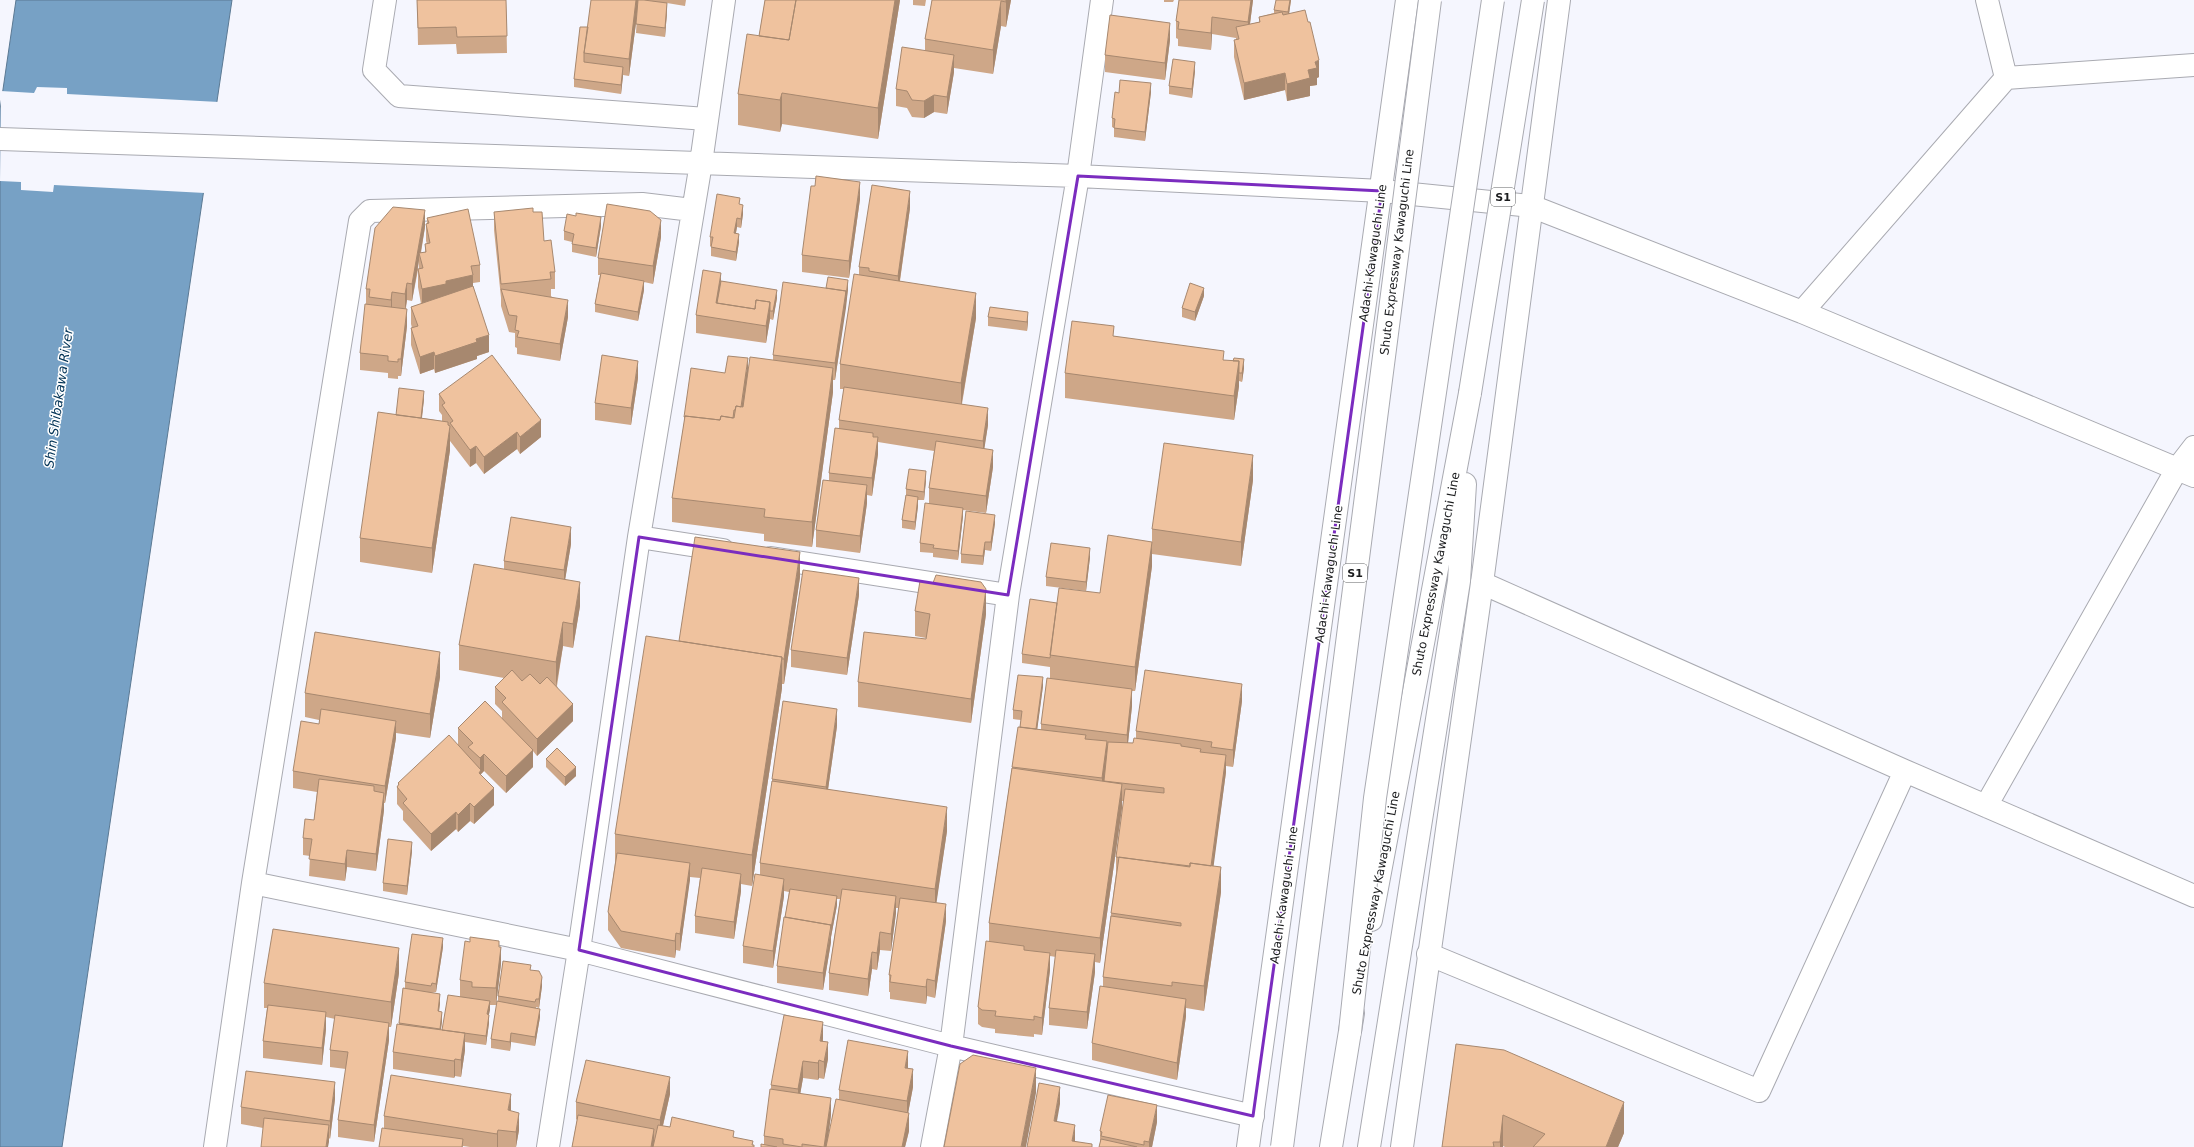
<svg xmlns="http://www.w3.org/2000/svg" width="2194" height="1147" font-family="'DejaVu Sans',sans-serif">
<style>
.water{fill:#77a1c5;stroke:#5b7993}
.pier{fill:#f5f6fe}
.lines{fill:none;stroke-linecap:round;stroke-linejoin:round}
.minor-casing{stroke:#a9aab1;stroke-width:24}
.major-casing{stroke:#a9aab1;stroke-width:24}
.highway-casing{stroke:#a9aab1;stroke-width:24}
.minor{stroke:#fff;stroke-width:22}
.major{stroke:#fff;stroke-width:22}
.highway{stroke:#fff;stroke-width:22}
.highway-bridge-casing{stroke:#a9aab1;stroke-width:24;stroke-linecap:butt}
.highway-bridge{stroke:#fff;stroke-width:22}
.wall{fill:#cea788;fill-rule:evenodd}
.shaded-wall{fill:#a7886f}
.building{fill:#efc29e;stroke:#a7886f}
.marked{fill:none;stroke:#7b2cbf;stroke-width:3;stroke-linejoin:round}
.labels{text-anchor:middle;stroke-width:3;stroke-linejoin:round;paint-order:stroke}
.shield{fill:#fff;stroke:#5f6062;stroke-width:1}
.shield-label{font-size:11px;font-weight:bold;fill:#1b1c1e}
.street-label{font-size:12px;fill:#1b1c1e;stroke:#fff}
.water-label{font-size:13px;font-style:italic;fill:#003255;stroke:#fff}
</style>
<rect width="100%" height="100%" fill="#f5f6fe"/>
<!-- water -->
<path class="water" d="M16,0H232L62,1147H0V110Z"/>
<!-- pier -->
<path class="pier" d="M37,87L67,88V94L219,102L205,193L54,185L53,192L21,190V182L0,181L1,91L34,93Z"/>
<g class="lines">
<defs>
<path id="minor" d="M385,0L374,70L399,96L706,119
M2006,78L2194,65
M0,139L1078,176L1382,191L1531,206L1802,312L2194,476
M1802,312L2006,78L1987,0
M639,537L723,550
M771,558L1008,595
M1482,583L1905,771L2194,896
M1986,806L2177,469L2194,447
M253,883L579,950L951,1046L1253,1116
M1428,954L1759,1091L1905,771
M215,1147L253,883L360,221L370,211L642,204L692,210
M548,1147L579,950L639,537L701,163L724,0
M932,1147L951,1046L1008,595L1078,176L1102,0"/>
<path id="major" d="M1248,1147L1407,0
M1402,1147L1482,583L1559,0"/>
<path id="highway" d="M1371,920L1470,393
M1331,1147L1353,1013
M1369,1147L1459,581L1465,484"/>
</defs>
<!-- minor casing -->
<use href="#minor" class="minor-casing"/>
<!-- major casing -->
<use href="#major" class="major-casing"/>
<!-- highway casing -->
<use href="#highway" class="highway-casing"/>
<!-- minor -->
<use href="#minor" class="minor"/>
<!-- major -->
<use href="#major" class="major"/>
<!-- highway -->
<use href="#highway" class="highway"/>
<defs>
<path id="highway-bridge" d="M1470,393L1533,0
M1350,1032L1375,798L1493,0
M1282,1147L1430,0"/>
</defs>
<!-- highway-bridge casing -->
<use href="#highway-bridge" class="highway-bridge-casing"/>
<!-- highway-bridge -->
<use href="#highway-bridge" class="highway-bridge"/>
</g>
<!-- wall -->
<path class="wall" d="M417,0H506L507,53L457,54L456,44L418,45Z
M638,0H686L685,6L667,3V12L665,37L636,33L637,15L629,76L623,75L621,94L574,87V79L588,27L638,0V6Z
M765,0H900L878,139L782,124L780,132L738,125V94L759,36Z
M913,0H926L925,6L913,5Z
M932,0H1011L1006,27L1001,26L993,74L954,68V72L947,114L934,112L924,118L912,117L907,108L896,106V89L925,51V39Z
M1164,0H1174L1173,2H1164Z
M1179,0H1253L1250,24L1259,22V17L1274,13V10L1291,0L1289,14L1319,77L1317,78V85L1310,86V96L1287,101L1285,90L1244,100L1234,57V40H1236V38L1212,34L1211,50L1178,46V39L1176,38V21Z
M1170,40L1165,80L1105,72V55Z
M1195,71L1192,98L1169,94V86Z
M1151,92L1145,141L1114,137V128L1112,127V118L1119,93Z
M815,186L860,199L849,278L802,272V255Z
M740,205L743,214L741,228L737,227L736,233L739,242L736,261L711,256V246H710V237Z
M910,208L900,281L976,318L962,404L988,425L984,448L993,467L986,513L963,510V516L958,560L933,557V553L920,552V543L929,503V488L934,451L878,442V454L872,496L867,495V503L860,553L816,547V530L829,481V473L839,429V420L844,389H840V364L859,275V267Z
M494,212H533L544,241L555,272V289H551V296L568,317L560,361L517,354V348L515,347V333L509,332L501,306V298L494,230Z
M427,218L480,265V282L473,283V286L489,352L477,356V359L435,373L434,369L420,374L411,345V328H412L411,324V307L421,304L418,287V270L412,301L407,300L406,308L407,326L401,376H398V379L388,378V373L360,370V353L366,304V289L425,227L421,253L425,252V244H427L426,241V224H427ZM419,260V269H418Z
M601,226L596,257L572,252V242L564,240V231Z
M661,237L653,284L644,282V290L638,321L595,312V304L600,275H598V258Z
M721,281L777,298L773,320L770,319L766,343L696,333V315Z
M826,288L848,289L835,380H833V392L812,547L764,541V534L672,522V498L684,423V417L725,373L748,372L773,360V355Z
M1204,296L1195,321L1182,317V308Z
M988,317L1028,321L1027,331L988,326Z
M1114,336L1224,360L1244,368L1242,382L1239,381V386L1234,420L1065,398V373Z
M638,378L631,425L595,420V403Z
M439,394L541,437L520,454L517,449L484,474L476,463L470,467L450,441V450L432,573L360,562V538L396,415L424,399L422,418L442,421V415L439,411Z
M926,480L924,500H918V506L915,530L902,528V520L906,495V489Z
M1253,480L1241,566L1152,554V566L1135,691H1132V706L1128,743H1133L1136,738V731L1242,701L1233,767L1226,766V772L1213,866L1221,892L1204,1011L1186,1008V1016L1177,1080L1092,1060V1043L1103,987V977L1116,873V857L1124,801H1122V808L1100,963L1095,962V972L1087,1029L1049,1025V1008L1056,957L1050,956V970L1042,1035L1034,1034V1037L995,1033V1029L982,1027L978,1024V1007L989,942V923L1012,767L1021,720L1013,719V710L1043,686L1037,729L1041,730V724L1050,678V667L1022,663V654L1057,603L1100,593L1152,542V529Z
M995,523L991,551L985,550L983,565L961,563V554Z
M571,544L565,579L580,606L573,648L563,646L557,686L573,721L537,756L533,751V767L506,793L484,771L481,774V776L494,805L474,824L470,821L458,832L456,829L431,851L403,820V811L397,804V787L398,786V783L458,745V728L502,719V711L495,704V687L504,678L459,670V645L504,569V561Z
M1090,557L1086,591L1046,586V577Z
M800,577L784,684H782V688L752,886L741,884V891L734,939L695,933V916L700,878L690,877L680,951L676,950L675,958L621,948L608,930V912L615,863V834L679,641Z
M859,595L847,675L791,667V650Z
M915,611L986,614L971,723L858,707V682L926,639V638L915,636Z
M440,677L430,738L396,733V738L385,803H384V810L376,871L347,867L345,881L309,876L310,856L303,855V838L314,820L317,792L293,788V771L319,724V720L305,717V693Z
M837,726L828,789L947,831L936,903L946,921L935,998L927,996L926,1004L890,999V992H889V975L899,908H896V913L891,951L880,950L877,970L872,969L868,996L829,990V973L840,899H837V905L831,937V942L823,990L777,983V966L789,892L784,891V896L773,968L743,963V946L760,875V863L772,786V779Z
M546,759L576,776L565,786L546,767Z
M412,851L407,895L383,891V883Z
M443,947L436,992L431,993L440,1003L439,1011L442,1021L441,1030H442L460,997V980L499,947L501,964L496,1005H490L489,1014V1023L486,1045L465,1042V1050L461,1077L455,1076L454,1078L393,1069V1052L399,1024L403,988H405V982Z
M531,970L542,986L539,1008L536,1007V1008L540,1017L535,1046L511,1042L510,1051L491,1048V1039L498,1002V996Z
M399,973L391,1027H389V1040L374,1142L338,1137V1120L346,1069L330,1067V1050L335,1019L326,1017V1029L322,1065L263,1058V1041L267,1008H264V983Z
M823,1039V1041L828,1059L824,1079L819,1078L818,1080L803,1078L800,1094L831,1115L827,1142L839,1099V1090L908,1069L913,1087L908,1113L909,1131L905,1147H761L764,1145V1136L771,1090V1085Z
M1456,1044L1624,1133L1618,1147H1505L1503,1146V1147H1442Z
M670,1094L663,1126L734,1137L753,1145L754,1147H572L577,1120L576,1119V1102Z
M335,1099L330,1139L329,1138V1142L263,1128L241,1124V1107Z
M511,1111L519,1130L516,1147H470L463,1146V1147L384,1128V1116Z
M1157,1122L1152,1147H1099L1100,1143V1131Z"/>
<!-- shaded-wall -->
<path class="shaded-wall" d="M636,0H638V8L629,76V59Z
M895,0H900L878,139V108Z
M1006,0H1011L1006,27Z
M1251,0H1253L1248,39V22Z
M1290,0H1291L1288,21V12Z
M1001,1V26L993,74V50Z
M667,3V12L665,37V28Z
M1212,17V34L1211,50V33Z
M1170,23V40L1165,80V63Z
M954,55V72L947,114V97Z
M1319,60V77L1317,78V85L1310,86V96L1287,101V84L1308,70L1315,62Z
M1195,62V71L1192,98V89Z
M623,67V76L621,94V85Z
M1285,73V90L1244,100V83Z
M1151,83V92L1145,141V132Z
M782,93V124L780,132V100Z
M934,95V112L924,118V101Z
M860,182V199L849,278V261Z
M910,191V208L898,293V276Z
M743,205V214L741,228V219Z
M425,210V227L420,256L419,253V260L412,301V284Z
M601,217V226L596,257V248Z
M737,218V227L734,242V233Z
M661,220V237L653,284V266Z
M739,234V242L736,261V252Z
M721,273V290L716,311V303Z
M473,275V292L422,306V289L446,281Z
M848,280V289L846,308L835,380V363L846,291Z
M644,281V290L638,321V312Z
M407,283V300L405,311V294Z
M1204,288V296L1195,321V312Z
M777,290V298L773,320V311Z
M392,292V309L391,317V300Z
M976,293V318L961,407V383Z
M568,300V317L560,361V344Z
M770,302V319L766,343V326Z
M407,309V326L401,376V359Z
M1028,312V321L1027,331V322Z
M489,335V352L477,356V359L435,373V356L476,339Z
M434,352V369L420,374V357Z
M748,358V375L741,428V411Z
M1244,359V368L1242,382V373Z
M638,361V378L631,425V408Z
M1239,361V386L1234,420V396Z
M833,368V392L812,547V522Z
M424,391V399L420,433V425Z
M988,408V425L983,458V441Z
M541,420V437L520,454V437Z
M448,422V439L450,426V450L432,573V548Z
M517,432V449L484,474V457Z
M878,437V454L872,496V478Z
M476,446V463L470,467V450Z
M993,450V467L986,513V496Z
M1253,455V480L1241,566V542Z
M926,471V480L924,500V492Z
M867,485V503L860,553V536Z
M918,497V506L915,530V522Z
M963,508V516L958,560V551Z
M995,515V523L991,551V542Z
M571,527V544L564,587V570Z
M985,542V550L983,565V556Z
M1152,542V566L1135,691V667Z
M1090,548V557L1086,591V582Z
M800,552V577L784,684V659Z
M859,578V595L847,675V658Z
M580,582V606L573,648V624Z
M986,589V614L971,723V699Z
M563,622V646L556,687V662Z
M440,652V677L430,738V714Z
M782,657V688L752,886V855Z
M1043,677V686L1036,739V730Z
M1242,684V701L1233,767V750Z
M1132,689V706L1127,752V735Z
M573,704V721L537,756V739Z
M837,709V726L826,804V787Z
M396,721V738L385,803V786Z
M1107,741V758L1102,795V778Z
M533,750V767L506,793V776Z
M484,754V771L481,774V787L479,773L480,772V758Z
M1226,755V772L1211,886V869Z
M576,767V776L565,786V777Z
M1122,784V808L1100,963V938Z
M494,788V805L474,824V807Z
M384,793V810L376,871V854Z
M470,803V821L458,832V815Z
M947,807V831L935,913V889Z
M456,812V829L431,851V834Z
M412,842V851L407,895V886Z
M347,850V867L345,881V864Z
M690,863V880L680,951V934Z
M1221,867V892L1204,1011V986Z
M741,874V891L734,939V922Z
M784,879V896L773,968V951Z
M837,896V905L831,937V942L823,990V973Z
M896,896V913L891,951V934Z
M946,904V921L935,998V981Z
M880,932V950L877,970V953Z
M676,933V950L675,958V941Z
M443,938V947L436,992V984Z
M499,941V956L501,947V964L496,1005V988Z
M399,948V973L391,1027V1002Z
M872,952V969L868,996V979Z
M1050,953V970L1042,1035V1018Z
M1095,954V972L1087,1029V1012Z
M542,977V986L539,1008V999Z
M927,979V996L926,1004V987Z
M440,994V1003L438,1020V1011Z
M1186,999V1016L1177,1080V1063Z
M490,1001V1010L487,1023V1014Z
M540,1009V1017L535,1046V1037Z
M326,1012V1029L322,1065V1048Z
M442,1012V1021L439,1041V1032Z
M489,1015V1023L486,1045V1036Z
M823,1022V1039L820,1058V1041Z
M389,1023V1040L374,1142V1125Z
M465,1033V1050L461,1077V1060Z
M511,1033V1042L510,1051V1042Z
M828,1042V1059L824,1079V1062Z
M908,1051V1068H905Z
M455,1059V1076L454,1078V1061Z
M819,1060V1078L818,1080V1063Z
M803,1061V1078L798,1107V1089Z
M1036,1068V1093L1026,1147H1021Z
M913,1069V1087L907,1119V1101Z
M670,1077V1094L660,1138V1120Z
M335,1082V1099L330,1139V1121Z
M1060,1087V1104L1054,1138V1121Z
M511,1094V1112L508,1110Z
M831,1098V1115L827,1147H824Z
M1624,1102V1133L1618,1147H1606Z
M1157,1105V1122L1152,1147H1149V1142Z
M519,1113V1130L516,1147V1132Z
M909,1113V1131L905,1147H902Z
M1503,1115V1147H1500V1142Z
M329,1125V1142L328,1147H326Z
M1075,1125V1142L1072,1141Z
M654,1129V1147H651Z
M498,1130V1147H497V1134Z"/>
<!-- building -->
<path class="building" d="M417,0H506L507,36L457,37L456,27L418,28Z
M591,0H636L629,59L584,53Z
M638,0H644L667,3L665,28L636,24Z
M765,0H796L789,40L759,36Z
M796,0H895L878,108L782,93L780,100L738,94L747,34L789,40Z
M932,0H1006V2L1001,1L993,50L925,39Z
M1179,0H1251L1248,22L1212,17L1211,33L1178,29L1179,22L1176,21Z
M1276,0H1290L1288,12L1274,10Z
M1305,10L1308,22H1310L1319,60L1315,62L1317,68L1308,70L1310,78L1287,84L1285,73L1244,83L1234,40L1239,39L1236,27L1260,22L1259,17L1282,12L1283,15Z
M1110,15L1170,23L1165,63L1105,55Z
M580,27H588L584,53V62L623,67L621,85L574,79Z
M902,47L954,55L947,97L934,95L924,101L912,100L907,91L896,89Z
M1173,59L1195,62L1192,89L1169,86Z
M1120,80L1151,83L1145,132L1114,128L1115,119L1112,118L1115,92L1119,93Z
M816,176L860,182L849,261L802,255L811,186H815Z
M872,185L910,191L898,276L869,271V268L859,267Z
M717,194L740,198L739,204L743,205L741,219L737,218L734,233L739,234L736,252L711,247L713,237H710Z
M607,204L650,211L661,220L653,266L598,258Z
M393,207L425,210L412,284L407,283L405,294L392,292L391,300L369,297L370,289H366L375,228Z
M533,208V212H542L544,241L551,240L555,272H550L551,279L501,284L494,212Z
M468,209L480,265L471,266L473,275L446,281V284L422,289L418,269L423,268L419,253L426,252L425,244L430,243L426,224L429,223L427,218Z
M576,213L601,217L596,248L572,244L574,234L564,231L567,214L576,216Z
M703,270L721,273L716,303L755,309L756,300L770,302L766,326L696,315Z
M601,273L644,281L638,312L595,304Z
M854,274L976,293L961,383L840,364Z
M828,277L848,280L846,296V291L826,288Z
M721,281L777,290L773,311H770V302L756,300L755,309L717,303Z
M783,282L846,291L835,363L773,355Z
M1190,283L1204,288L1195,312L1182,308Z
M473,286L489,335L476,339L477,342L435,356L434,352L420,357L411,328L418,326L411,307Z
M501,289L568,300L560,344L517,337L519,331L515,330L517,316L509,315Z
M365,304L407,309L401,359H398V362L388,361V356L360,353Z
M990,307L1028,312L1027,322L988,317Z
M1072,321L1114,326L1113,336L1224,351L1223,360L1239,361L1234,396L1065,373Z
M492,355L541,420L520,437L517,432L484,457L476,446L470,450L450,423L453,421L442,405L445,403L439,394Z
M602,355L638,361L631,408L595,403Z
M728,356L748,358L741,407L736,406L735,410H734L733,418L721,416L720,420L685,416V417H684L691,368L725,373Z
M750,357L833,368L812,522L764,517L765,509L672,498L685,416L720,420L721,416L734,418L736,406L743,407Z
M1234,358L1244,359L1242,373H1239V361H1233Z
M844,387L988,408L983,441L839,420Z
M399,388L424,391L421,418L396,415Z
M378,412L448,422V425L450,426L432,548L360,538Z
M835,428L873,433V437H878L872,478L829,473Z
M936,441L993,450L986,496L929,488Z
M1164,443L1253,455L1241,542L1152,529Z
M909,469L926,471L924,492L906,489Z
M823,480L867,485L860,536L816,530Z
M906,495L918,497L915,522L902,520Z
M925,503L963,508L958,551L933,548L934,545L920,543Z
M966,511L995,515L991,542H985L983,556L961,554Z
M511,517L571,527L564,570L504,561Z
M1108,535L1152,542L1135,667L1050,655L1059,588L1100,593Z
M695,537L800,552L784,659H782V657L679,641Z
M1051,543L1090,548L1086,582L1046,577Z
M474,564L580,582L573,624L563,622L556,662L459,645Z
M803,570L859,578L847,658L791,650Z
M936,575L981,582L986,589L971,699L858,682L864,632L926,639L930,614L915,611L920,581L933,583Z
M1030,599L1057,603L1050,658L1022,654Z
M315,632L440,652L430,714L305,693Z
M646,636L782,657L752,855L615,834Z
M512,670L522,681L530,674L540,684L547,677L573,704L537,739L502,702L506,698L495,687Z
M1145,670L1242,684L1233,750L1211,747L1212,742L1136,731Z
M1018,675L1043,677L1036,729L1020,727L1022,711L1013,710Z
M1047,678L1132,689L1127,735L1041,724Z
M485,701L533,750L506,776L484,754L480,758L468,747L473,743L458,728Z
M783,701L837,709L826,787L772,779Z
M321,709L396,721L385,786L293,771L301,721L319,724Z
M1018,727L1086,735L1085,739L1107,741L1102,778L1012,767Z
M449,735L481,770L479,773L494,788L474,807L470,803L458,815L456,812L431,834L403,803L407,799L397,787L399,784L398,783Z
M1134,738L1181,744V746L1201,749L1200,752L1226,755L1211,866L1190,863V866L1116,857L1125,789L1164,793V788L1104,781L1108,742L1133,743Z
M557,748L576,767L565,777L546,759Z
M1012,768L1122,784L1100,938L989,923Z
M319,779L374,786V791L384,793L376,854L347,850L345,864L309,859L312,839L303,838L305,819L314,820Z
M772,781L947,807L935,889L760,863Z
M388,839L412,842L407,886L383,883Z
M617,853L690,863L680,934L676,933L675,941L621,931L608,912Z
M1119,857L1190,867V863L1221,867L1204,986L1172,982V986L1103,977L1111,916L1181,926V923L1111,913Z
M702,868L741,874L734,922L695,916Z
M755,874L784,879L773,951L743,946Z
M790,889L837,896L831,928V925L785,917Z
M842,889L896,896L891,934L880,932L877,953L872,952L868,979L829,973Z
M900,898L946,904L935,981L927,979L926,987L890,982L891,975H889Z
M784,917L831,925L823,973L777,966Z
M273,929L399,948L391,1002L264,983Z
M412,934L443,938L436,984L432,983L431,986L405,982Z
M470,937L499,941V947H501L496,988L472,987V982L460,980L465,941L470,942Z
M986,941L1024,946V950L1050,953L1042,1018L1034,1016V1020L995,1016L996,1011L982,1010L978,1007Z
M1056,950L1095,954L1087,1012L1049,1008Z
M503,961L531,965L530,970L539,971L542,977L539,999H536L535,1002L498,996Z
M1100,986L1186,999L1177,1063L1092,1043Z
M403,988L440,994L438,1011L442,1012L440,1029L399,1023Z
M448,995L490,1001L487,1014L489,1015L486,1036L442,1030Z
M497,1001L540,1009L535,1037L511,1033L510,1042L491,1039Z
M268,1005L326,1012L322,1048L263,1041Z
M335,1015L389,1023L374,1125L338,1120L348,1052L330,1050Z
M784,1015L823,1022L820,1041L828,1042L824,1062L819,1060L818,1063L803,1061L798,1089L771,1085Z
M397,1024L465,1033L461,1060L455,1059L454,1061L393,1052Z
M848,1040L908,1051L905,1068L913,1069L907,1101L839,1090Z
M1456,1044L1504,1050L1624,1102L1606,1147H1533L1545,1134L1503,1115L1500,1142H1493L1494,1147H1442Z
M973,1055L1036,1068L1021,1147H944L960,1064Z
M586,1060L670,1077L660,1120L576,1102Z
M246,1071L335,1082L330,1121L241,1107Z
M391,1075L511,1094L508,1110L519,1113L516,1132L498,1130L497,1134L384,1116Z
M1039,1083L1060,1087L1054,1121L1075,1125L1072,1141L1092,1144V1147H1027Z
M770,1089L831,1098L824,1147L802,1144V1147L783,1144V1139L764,1136Z
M1108,1095L1157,1105L1149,1142L1144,1141V1145L1101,1136L1102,1132L1100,1131Z
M836,1099L909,1113L902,1147H826Z
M578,1115L654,1129L651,1147H572Z
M672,1117L734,1131L733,1137L753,1141L752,1145H754V1147H653L658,1125L670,1127Z
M264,1118L329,1125L326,1147H261Z
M382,1128L463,1139L462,1147H379Z
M1101,1139L1137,1147H1099Z
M761,1144L777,1147H761Z"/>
<!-- marked area -->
<path class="marked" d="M1078,176L1382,191L1253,1116L951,1046L579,950L639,537L1008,595Z"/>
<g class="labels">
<!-- shield labels -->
<g class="shield">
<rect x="1491" y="188" width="24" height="18" rx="3"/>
<rect x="1343" y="564" width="24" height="18" rx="3"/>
</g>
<g class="shield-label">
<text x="1503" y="201">S1</text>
<text x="1355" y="577">S1</text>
</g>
<!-- street labels -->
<g class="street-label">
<text transform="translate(1397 252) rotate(-83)" y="4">Shuto Expressway Kawaguchi Line</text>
<text transform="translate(1373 253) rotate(-82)" y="4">Adachi-Kawaguchi Line</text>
<text transform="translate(1329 574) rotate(-82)" y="4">Adachi-Kawaguchi Line</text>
<text transform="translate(1436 574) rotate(-79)" y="4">Shuto Expressway Kawaguchi Line</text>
<text transform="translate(1376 893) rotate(-79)" y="4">Shuto Expressway Kawaguchi Line</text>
<text transform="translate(1284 895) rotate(-82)" y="4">Adachi-Kawaguchi Line</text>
</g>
<!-- water labels -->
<g class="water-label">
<text transform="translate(58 398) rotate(-82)" y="5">Shin Shibakawa River</text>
</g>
</g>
</svg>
